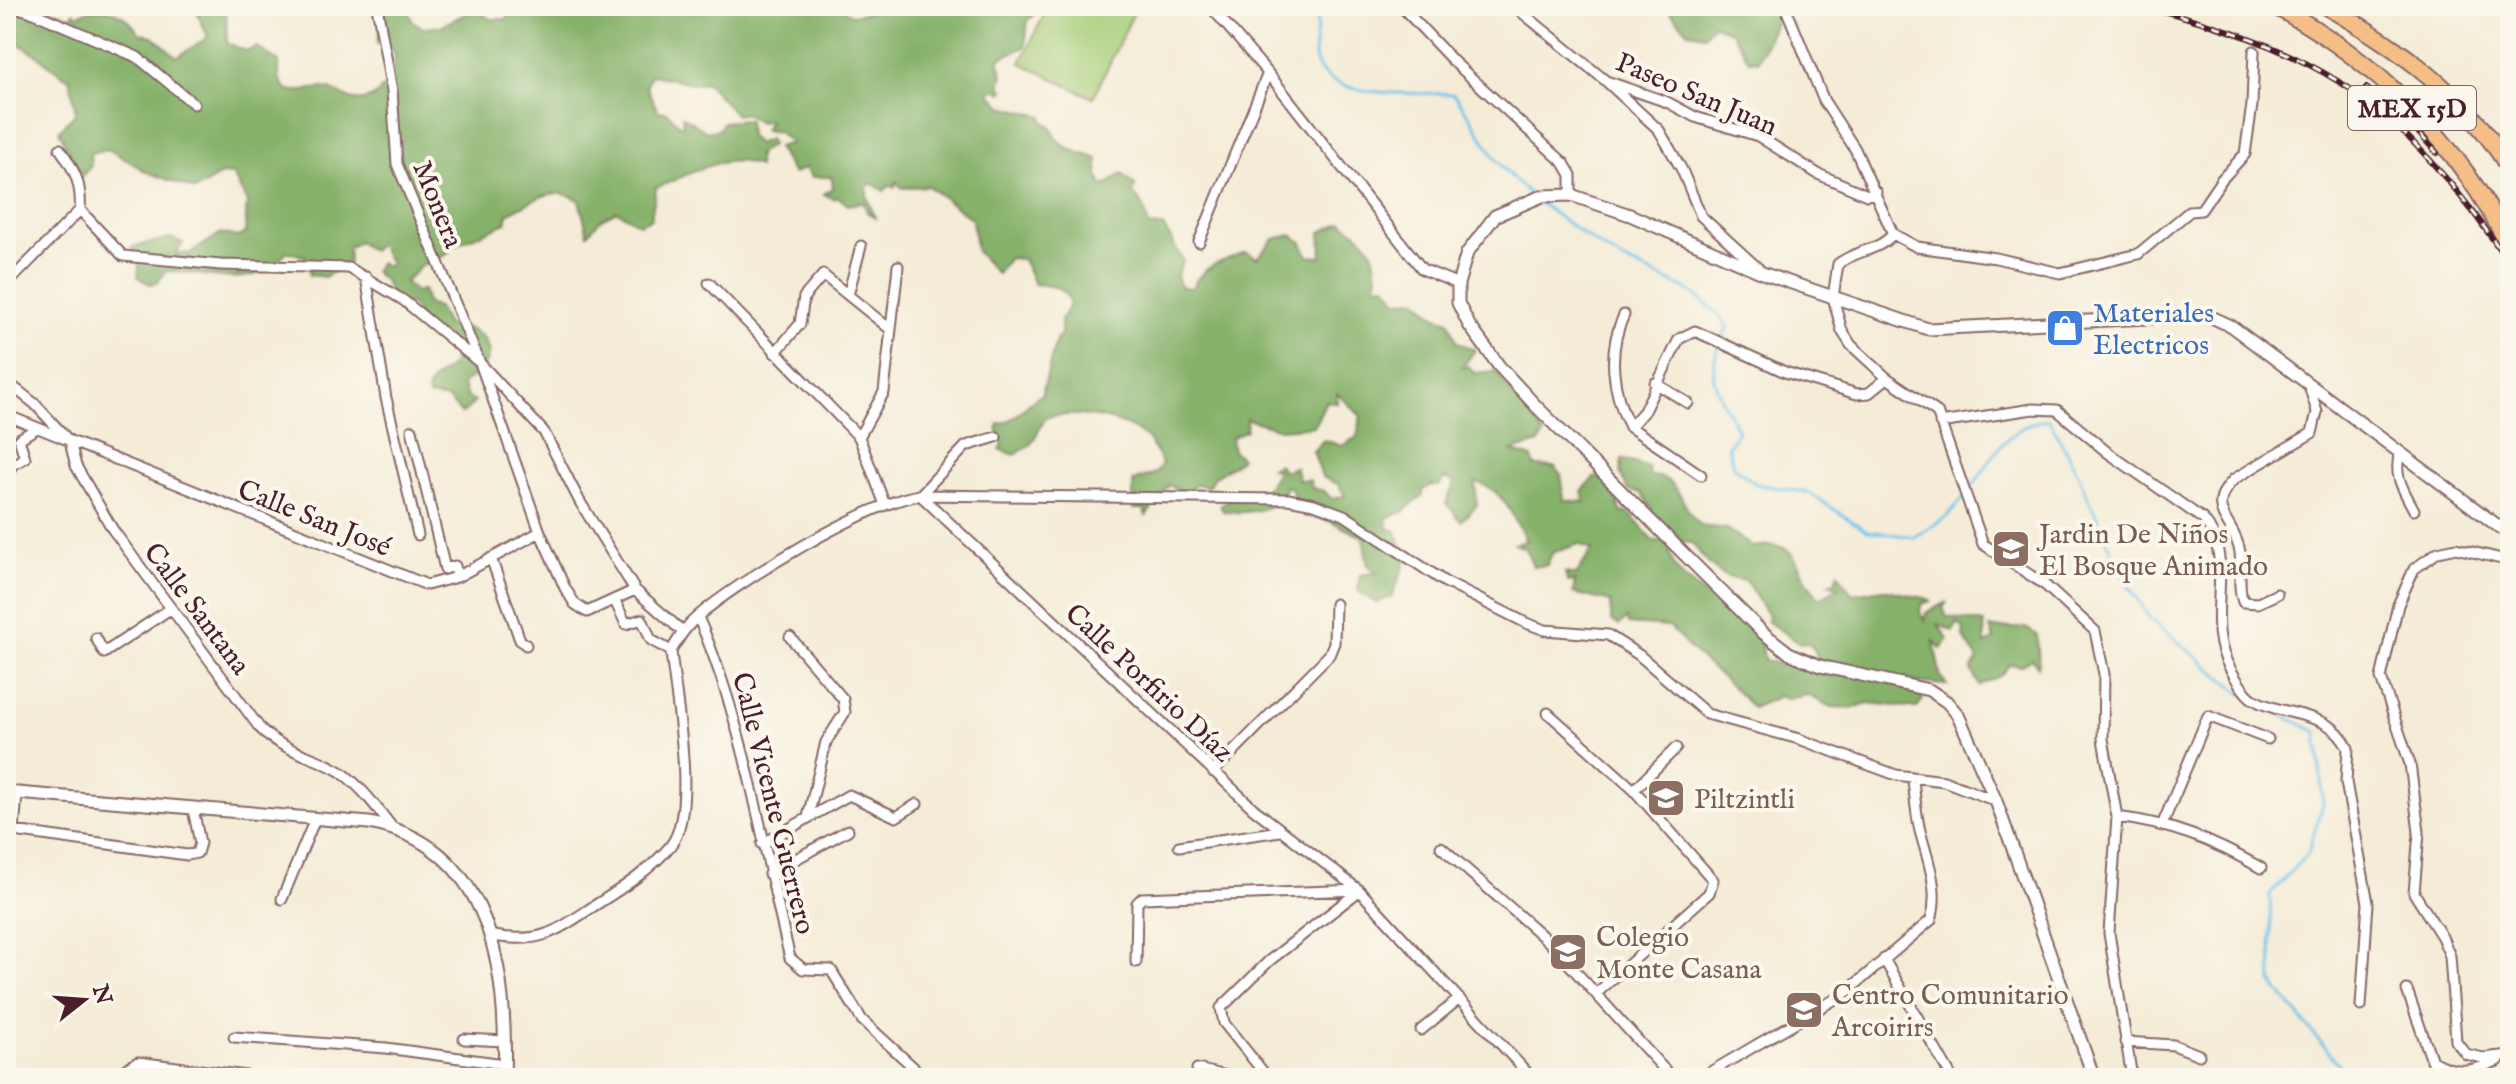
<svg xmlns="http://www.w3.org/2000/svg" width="2516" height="1084" font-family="'IM FELL English',serif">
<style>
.green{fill:#a7ce79;stroke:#787652;stroke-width:2}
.forest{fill:#85b169;stroke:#68684a;stroke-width:2}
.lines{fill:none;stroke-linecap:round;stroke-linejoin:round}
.stream{stroke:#6ec2ea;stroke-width:3}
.minor-casing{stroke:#866767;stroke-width:13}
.tertiary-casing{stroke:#866767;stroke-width:15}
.motorway-casing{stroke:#866767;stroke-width:20}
.minor{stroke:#fff;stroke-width:9}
.tertiary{stroke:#fff;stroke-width:11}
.motorway{stroke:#f6be87;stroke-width:16}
.rail-casing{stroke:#4a1f2b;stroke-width:6}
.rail{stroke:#fbf7ec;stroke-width:3;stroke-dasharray:9;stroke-linecap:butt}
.labels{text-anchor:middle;stroke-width:8;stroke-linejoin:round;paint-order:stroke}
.shield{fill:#fbf7ec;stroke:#7f6065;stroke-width:2}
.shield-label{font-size:26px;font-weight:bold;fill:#4a1f2b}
.street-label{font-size:28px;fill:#4a1f2b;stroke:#fbf7ec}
.shop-label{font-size:28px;fill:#366cbe;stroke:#fbf7ec;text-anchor:start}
.education-label{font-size:28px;fill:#785e54;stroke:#fbf7ec;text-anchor:start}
</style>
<rect width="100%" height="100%" fill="#fbf7ec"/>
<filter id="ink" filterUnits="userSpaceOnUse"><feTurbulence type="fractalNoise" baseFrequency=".0125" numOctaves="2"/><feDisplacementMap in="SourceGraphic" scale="16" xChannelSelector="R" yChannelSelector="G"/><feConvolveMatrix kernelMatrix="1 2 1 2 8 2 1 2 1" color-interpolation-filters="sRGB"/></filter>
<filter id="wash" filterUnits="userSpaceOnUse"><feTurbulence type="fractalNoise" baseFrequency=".006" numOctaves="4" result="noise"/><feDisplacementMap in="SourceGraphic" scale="32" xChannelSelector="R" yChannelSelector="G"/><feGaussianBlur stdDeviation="1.8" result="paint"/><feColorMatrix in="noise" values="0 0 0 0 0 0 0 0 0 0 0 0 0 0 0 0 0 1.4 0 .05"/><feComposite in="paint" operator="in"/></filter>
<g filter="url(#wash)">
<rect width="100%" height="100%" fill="#f4ecd7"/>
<!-- green -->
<path class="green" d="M1048,6H1137L1093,98L1021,63Z"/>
<!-- forest -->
<path class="forest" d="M6,6H39L71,17L74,12L79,15C100,0 126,13 140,34L153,36L177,57L208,37L194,6H226L227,43L246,51L257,47L279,62V78L287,91C301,93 311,88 324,88C333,88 344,98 354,100C380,104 395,75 395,54L387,46L377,44L384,6H405L413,21L423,28L441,26L471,11L472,6L490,19H506L517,6H836L852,15L908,6H1031L1037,12L1028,20L1025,47L998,59L1003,76L1000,85L1004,89L1002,93L996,89L989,92L1002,106L1043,116V122L1050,125C1060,151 1074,150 1098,159V176L1103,187L1122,174L1136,186L1132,192L1143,205L1149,227L1163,226L1183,260L1177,276L1180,287L1193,288C1200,266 1225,260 1246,252L1257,258L1274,239L1292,235L1301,241L1308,256L1322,257L1321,232L1342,222C1371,241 1377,251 1377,286L1386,285L1397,300L1416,299L1437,317L1449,321L1457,342L1475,350L1462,368L1469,366L1474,373L1497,371C1509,396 1531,410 1544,435L1539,443L1512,451L1532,458L1534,466L1555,467L1561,474L1564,500L1585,502L1582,491L1595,477L1617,483L1612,491L1621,499L1618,503L1621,512L1629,513L1653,541L1666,540L1671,544C1666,568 1689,583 1707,596L1711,588L1758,620L1764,660L1779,664L1790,656L1821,663L1811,644L1798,642L1767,621L1768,616L1746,581C1717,578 1709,565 1692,543L1671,540L1657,517L1650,523L1652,510L1641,493L1628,490L1620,473L1622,459L1648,468L1650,476C1680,476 1680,504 1696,521C1705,530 1716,526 1726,529C1734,532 1745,542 1752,547C1806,538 1790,569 1820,598L1839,587L1829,583L1836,581L1838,573L1852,594L1883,589L1928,599L1931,601L1921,604L1920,613L1925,620L1926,613L1947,602L1943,608L1947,617L1984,623L1985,644L1994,640L1990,628H2026L2037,635L2039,664L2038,667L2032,659L2020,666L2010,664L2000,676L1979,685L1971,670L1978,659L1963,637L1964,629L1958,623L1953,631L1938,624L1948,640L1941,649L1934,641L1940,675L1947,685C1932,683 1919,685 1905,678L1899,684L1914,686L1923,699L1917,708L1868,703L1853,708L1832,707L1807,695L1786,699L1780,696L1752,708C1727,678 1694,658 1670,627L1628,624L1627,619L1619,625L1611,621V602L1573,593L1575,581L1568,582L1565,573L1576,575L1592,550L1579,544L1552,553L1547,565L1533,567L1525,548L1515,544L1526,541C1514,518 1504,488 1475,482L1477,505L1461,521L1446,503L1455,482L1444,478L1439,486L1432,485L1423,490V495L1403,512L1386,518L1388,528L1396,531L1406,560L1392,597L1376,603L1358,591L1360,575L1377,573L1368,566L1363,537C1352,532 1342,527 1332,522C1304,510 1303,528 1291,488L1286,486C1277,513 1247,514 1223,511L1220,505L1233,497L1266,489L1277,471L1271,468L1278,464L1284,471L1295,467L1299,480H1310L1312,488L1324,491L1332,499L1345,496L1338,484L1322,477L1313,451L1324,440L1342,446L1357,437L1361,416L1337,393V403L1326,401L1314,426L1280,429L1247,419L1246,430L1231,438L1233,451L1241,458C1231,470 1214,471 1208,487L1197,484L1184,494L1169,485L1146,516L1144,509H1133V481L1156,473L1162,464C1158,457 1154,447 1149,441C1128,417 1076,411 1046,417L1031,444L1015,455L1000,450L1003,445L997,429L999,424C1018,420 1026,403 1042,394L1056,340L1061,335V319L1070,304C1066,285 1051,286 1034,284L1023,259L1009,258L997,274L976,251L972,219L928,186L902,188L897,182L894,188L890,185L884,191L873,184L867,185V197L875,218L867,212L863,202L848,205L838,197L833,199L824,194L833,188L832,177H812L805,168L793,174L777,147L791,143L778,132L764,130L769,121L757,122L744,113L736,115L706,82L699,84L651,75L646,86L658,111L667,112L679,125H683L682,116L707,132L720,129L723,122L748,120L749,136L757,144L769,139L771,145L758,154V167C729,149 685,177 656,188L651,219L639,224L617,211L601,219L588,234L579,200C552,184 532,201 508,214L506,223L455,245L446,255L421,266L405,282L415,292L423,290L427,304L438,308L447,325C492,326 505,362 462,383L467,397L475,402L462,414L448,399L429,396L427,391L432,381L453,364L456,347L432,330L430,334L422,332V321L410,304L394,302L385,282L374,271L380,263L387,267L390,263L378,243L372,251L358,242L348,248L349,262L325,277L310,275L306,257L287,251C252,295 212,271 166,271L157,283L150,284L138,277L139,265L132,247L170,238L183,243L176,254L191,253L221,233L237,237L245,234L247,202L233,175L223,174L195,190L147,172L108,149L90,153L91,166L82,176L59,131L76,113L70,79C49,70 29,41 6,42Z
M1664,6H1780L1782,7L1758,61L1748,59L1731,31L1713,25L1705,35L1689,32Z"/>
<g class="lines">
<!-- stream -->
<path class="stream" d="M1304,6L1317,19C1318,31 1313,46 1315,57C1322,103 1420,91 1453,94C1469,112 1476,128 1489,148C1500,167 1515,181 1532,196
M1537,201C1566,221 1594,245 1625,261C1669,284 1694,284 1728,326C1702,377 1714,383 1738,431L1728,446L1733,466L1756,484L1809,493L1867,531L1914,537L1948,516L1964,497
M1969,491C1995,458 2003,426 2049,419L2078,474L2122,575L2150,619L2242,694
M2280,714L2317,732L2323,804L2308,853L2270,894L2272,983L2350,1078"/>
</g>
</g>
<g filter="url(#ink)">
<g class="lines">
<defs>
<path id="minor" d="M9,6L29,11L137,57L194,104
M377,6L392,91L397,164L480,363L540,532L565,588L575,604L587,612L635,590
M1210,6L1268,73L1422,269L1458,284
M1401,6L1453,61L1564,163L1571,175V195
M1514,6L1606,81L1667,102L1695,117L1758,136L1818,174L1867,195L1876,192
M1785,6L1824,101L1855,149L1893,234C1879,251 1855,250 1838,264L1833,297L1842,331L1851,345L1887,378L1937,412L1983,544L2045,585L2095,631L2104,674L2103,739L2117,817L2109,933L2132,1078
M1607,82L1659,130L1682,170L1701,216L1759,269
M80,210L123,256L221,265L349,268L403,300L480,363L544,432L580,502L635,590L683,632
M1893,234L1917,247L1996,258L2060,273L2138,254L2190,211L2201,210L2222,179L2245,154L2252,105L2254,51
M1199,242L1268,73
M366,277L386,398L418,535
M709,283L859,437L885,505
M6,285L80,210C82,185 75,170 60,149
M848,295L861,246
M1624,315C1607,350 1612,393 1630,427L1644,411L1679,339L1695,331L1785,372L1857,394L1869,393L1887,378
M775,353L800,324L804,297L823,275L890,329
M6,381L35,404L70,442L76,466L113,530L259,727C282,752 314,755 341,772C362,787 376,807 392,827
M1655,383L1688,403
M6,415L427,585L457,577L540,532
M1940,423L2033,409L2057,410L2107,452L2203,519C2239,560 2201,621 2231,670C2236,679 2245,694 2253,699C2284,718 2331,709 2348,748L2346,782L2368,903L2361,1006
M1630,427L1701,475
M412,430L445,569L455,566L457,577
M859,437L884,392L898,266
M2400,452C2393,476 2403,489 2414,510
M8,475L12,465L25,458L19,439L37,428
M920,495L1254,809L1359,890L1532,1078
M920,495L966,446L996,437
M491,558L520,640L526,645
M2510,561L2456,548L2438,552L2414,569L2398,605L2381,678L2410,764L2419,832L2414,893L2442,937L2450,956L2456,1041L2466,1054L2483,1058L2510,1055
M2277,594L2258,603L2243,602C2237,586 2242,569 2240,552C2235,520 2203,511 2234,479L2312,433L2317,412L2309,385
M615,601L626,624L642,619L651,640L671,651
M698,617C745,725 762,844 790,958L803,969L831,970L862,1020L925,1078
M790,637L843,699L845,712L826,742L808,817
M96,638L104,653L170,609
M1548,713L1634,790L1713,880L1709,893L1598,992
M1213,772L1329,655L1334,643L1335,604
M1634,790L1676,748
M17,793L14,831L187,855L197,853L200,843L193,809
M2117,817C2172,824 2212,840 2261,868
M2163,823L2208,716L2268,739
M762,844L849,795L896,817L917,804
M1179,846L1280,831
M1441,847L1548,941L1672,1078
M769,874L848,830
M282,899L315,819
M493,936C541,944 555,932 594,906C621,889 651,870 671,845C698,809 675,696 671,651C679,638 686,626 698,616C740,580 866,503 920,495L1288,499L1314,504L1344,515L1445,582L1526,623L1545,630L1608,635L1639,655L1707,714L1799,739L1896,775L1944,781L1996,801
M1884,959L1952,1078
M1136,962L1137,903L1142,898L1359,890
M2407,990L2432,1061C2457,1075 2473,1072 2499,1060
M1421,1030L1459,999
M234,1037L386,1048L504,1064
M464,1039L505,1041
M2125,1042L2174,1045L2199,1055
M1197,1069L1235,1078
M127,1078V1068L138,1062L262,1078
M1268,1078L1224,1023L1221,1008L1269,961L1359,891
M1700,1078L1844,994L1931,920C1940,890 1928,861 1920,831C1916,815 1915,797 1913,780"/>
<path id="tertiary" d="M6,792L369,823C493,845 508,974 504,1078
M2094,1078L1996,801L1958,715L1947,702L1929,690L1820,666L1789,653L1762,632L1535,405L1499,366L1469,325L1458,303V284L1467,253L1495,216L1542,196L1571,195L1630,215L1765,274L1928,329L2207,315L2231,326L2510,535"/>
<path id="motorway" d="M2275,6C2378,61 2459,143 2510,248
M2326,6C2398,47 2467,96 2510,169"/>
</defs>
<!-- minor casing -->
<use href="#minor" class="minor-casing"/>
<!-- tertiary casing -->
<use href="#tertiary" class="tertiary-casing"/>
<!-- motorway casing -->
<use href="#motorway" class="motorway-casing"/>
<!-- minor -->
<use href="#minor" class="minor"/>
<!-- tertiary -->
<use href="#tertiary" class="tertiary"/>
<!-- motorway -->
<use href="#motorway" class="motorway"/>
<defs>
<path id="rail" d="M2144,6C2211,23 2277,44 2336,80C2403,119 2469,201 2510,265
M2366,88L2405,118L2437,153"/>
</defs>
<!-- rail casing -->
<use href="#rail" class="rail-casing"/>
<!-- rail -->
<use href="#rail" class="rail"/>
</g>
</g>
<!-- icons -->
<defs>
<symbol id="shop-square" viewBox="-11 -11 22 22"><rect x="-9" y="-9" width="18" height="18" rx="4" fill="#3f7fe0" stroke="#fbf7ec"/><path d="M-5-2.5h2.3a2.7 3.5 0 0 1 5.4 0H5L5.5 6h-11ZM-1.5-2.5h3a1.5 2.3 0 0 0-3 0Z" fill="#fff"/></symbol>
<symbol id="school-square" viewBox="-11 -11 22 22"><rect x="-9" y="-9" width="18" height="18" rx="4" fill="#8d6e63" stroke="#fbf7ec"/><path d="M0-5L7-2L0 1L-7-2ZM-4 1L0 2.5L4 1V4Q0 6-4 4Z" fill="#fff"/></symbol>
</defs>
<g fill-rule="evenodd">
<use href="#shop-square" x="2043" y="306" width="44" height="44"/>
<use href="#school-square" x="1989" y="527" width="44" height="44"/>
<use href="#school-square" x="1644" y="776" width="44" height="44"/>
<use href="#school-square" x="1546" y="930" width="44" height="44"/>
<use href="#school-square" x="1782" y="988" width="44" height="44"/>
</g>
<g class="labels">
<!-- shield labels -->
<rect class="shield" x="2348" y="86" width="128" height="44" rx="6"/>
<g class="shield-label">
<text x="2412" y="117">MEX 15D</text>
</g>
<!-- street labels -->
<g class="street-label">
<text transform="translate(1697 93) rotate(23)" y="10">Paseo San Juan</text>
<text transform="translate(439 204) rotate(68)" y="10">Monera</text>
<text transform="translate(315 517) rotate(22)" y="10">Calle San José</text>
<text transform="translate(198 608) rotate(53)" y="10">Calle Santana</text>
<text transform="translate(1150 682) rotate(43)" y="10">Calle Porfirio Díaz</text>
<text transform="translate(775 803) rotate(76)" y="10">Calle Vicente Guerrero</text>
</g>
<!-- shop labels -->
<g class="shop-label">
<text x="2093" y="322">Materiales<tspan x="2093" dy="32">Electricos</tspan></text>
</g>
<!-- education labels -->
<g class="education-label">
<text x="2039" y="543">Jardin De Niños<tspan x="2039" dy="32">El Bosque Animado</tspan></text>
<text x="1694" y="808">Piltzintli</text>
<text x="1596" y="946">Colegio<tspan x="1596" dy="32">Monte Casana</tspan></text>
<text x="1832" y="1004">Centro Comunitario<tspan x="1832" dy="32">Arcoirirs</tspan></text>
</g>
</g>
<!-- margin -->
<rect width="2516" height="1084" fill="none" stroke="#fbf7ec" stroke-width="32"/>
<!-- north arrow -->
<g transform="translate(84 1000) rotate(73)" stroke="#fbf7ec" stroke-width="6" paint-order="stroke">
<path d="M0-6L14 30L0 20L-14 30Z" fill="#4a1f2b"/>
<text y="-12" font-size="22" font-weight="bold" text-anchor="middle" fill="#4a1f2b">N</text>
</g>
</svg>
